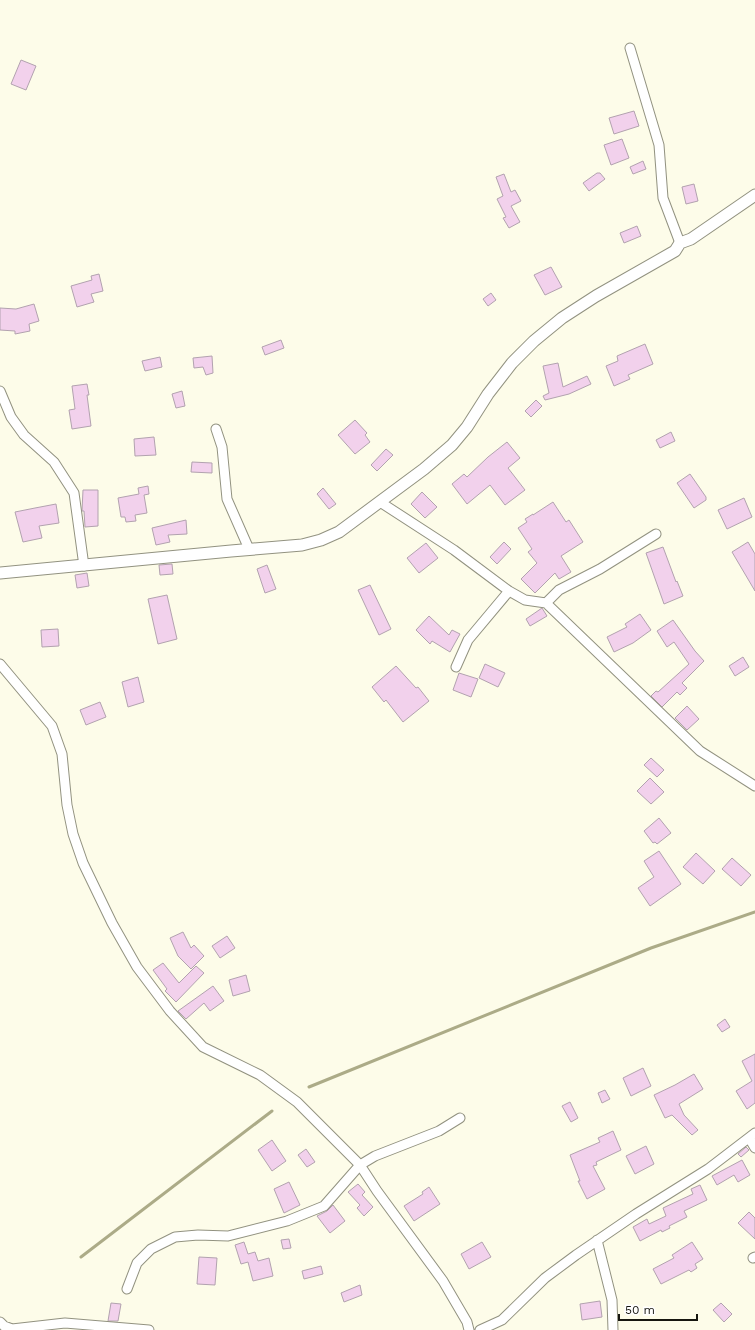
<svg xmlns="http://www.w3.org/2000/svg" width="755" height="1330" font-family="'Work Sans',sans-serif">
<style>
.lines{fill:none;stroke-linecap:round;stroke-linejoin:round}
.stream{stroke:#acab87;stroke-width:3}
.building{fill:#f2d1ec;stroke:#b2a2af}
.minor-casing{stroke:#929280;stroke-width:11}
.tertiary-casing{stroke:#929280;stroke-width:13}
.minor{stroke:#fff;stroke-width:9}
.tertiary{stroke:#fff;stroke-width:11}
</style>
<rect width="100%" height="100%" fill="#fdfce9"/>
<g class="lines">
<!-- stream -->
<path class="stream" d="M309,1087L651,948L755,912
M81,1257L272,1111"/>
</g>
<!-- building -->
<path class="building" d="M21,60L36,66L26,90L11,84Z
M634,111L639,126L614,134L609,118Z
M622,139L629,158L611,165L604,145Z
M643,161L646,169L633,174L630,167Z
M597,173H600L605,179L589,191L583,183Z
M504,174L511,192L515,190L521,201L511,206L520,222L509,228L503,218L506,217L497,199L503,196L496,177Z
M694,184L698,201L686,204L682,187Z
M637,226L641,236L624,243L620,233Z
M551,267L562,287L545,295L534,275Z
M99,274L103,291L91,294L94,302L77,307L71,286L92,280L91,276Z
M491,293L496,300L488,306L483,299Z
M34,304L39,321L29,324L30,331L15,334V331L0,330V308L16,309Z
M281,340L284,348L265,355L262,347Z
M645,344L653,364L628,375L630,379L614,386L606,366L618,361L617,356Z
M212,356L213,373L206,375L203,367L194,368L193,358Z
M160,357L162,367L145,371L142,361Z
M558,363L563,387L587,376L591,384L569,394L545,400L543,396L549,393L543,366Z
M87,384L89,395H87L91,426L72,429L69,410L75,409L72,386Z
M182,391L185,406L176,408L172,394Z
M536,400L542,406L531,417L525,411Z
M355,420L367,433L365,435L370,442L355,454L338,435Z
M671,432L675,441L660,448L656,440Z
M154,437L156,455L135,456L134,439Z
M507,442L520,458L508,468L525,490L505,505L490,485L467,504L452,484L464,474L467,477L488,457Z
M386,449L393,455L377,471L371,465Z
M192,462L212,463V473L191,472Z
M690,474L706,497V500L694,508L677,483Z
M148,486L149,494L144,495L147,513L135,515L136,521L126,522L125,517H121L118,498L139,494L138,488Z
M323,488L336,504L329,509L317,494Z
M83,490H98V526L85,527L84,511H82Z
M422,492L437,507L425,518L411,504Z
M744,498L752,517L727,529L718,510Z
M553,502L566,522L569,520L583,542L561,556L571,572L559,579L555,573L535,593L521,579L537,563L528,552L532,549L518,528L527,522L525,519L533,514V515Z
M56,504L59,523L39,526L42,538L23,542L15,512L35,508Z
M186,520L187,534L168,535L170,542L156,545L152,528Z
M504,542L511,549L497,564L490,557Z
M748,542L755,554V591L732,552Z
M426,543L438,558L419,573L407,558Z
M663,547L676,582L677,581L683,596L664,604L646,553Z
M172,564L173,574L160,575L159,565Z
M267,565L276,589L265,593L257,569Z
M87,573L89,586L77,588L75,575Z
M370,585L391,629L379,635L358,590Z
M167,595L177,639L158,644L148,599Z
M542,608L547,616L530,626L526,619Z
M640,614L651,630L633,643L614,652L607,637L627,627L625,624Z
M429,616L449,635L452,630L460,634L450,652L432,641L430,644L416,630Z
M673,620L695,651L704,661L682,683L687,688L680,695L677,692L662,707L651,696L656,691L658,692L689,664L674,642L667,647L657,631Z
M58,629L59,646L42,647L41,630Z
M743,657L749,667L735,676L729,666Z
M485,664L505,673L498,687L479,678Z
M396,666L416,688L418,687L429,701L403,722L386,700L384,702L372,687Z
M459,673L478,679L471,697L453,690Z
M138,677L144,702L128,707L122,682Z
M100,702L106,717L86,725L80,710Z
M687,706L699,719L687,730L675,718Z
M651,758L664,770L657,777L644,765Z
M650,778L664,792L651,804L637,791Z
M659,818L671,833L657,844L655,842L653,843L644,831Z
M659,851L681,884L650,906L638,888L654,877L644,861Z
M696,853L715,871L703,884L683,867Z
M732,858L751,875L741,886L722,869Z
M183,932L191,948L194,945L204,956L191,969L178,956L170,938Z
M227,936L235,948L220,958L212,946Z
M163,963L179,983L196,966L204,973L176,1002L165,991L167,989L153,970Z
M246,975L250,991L233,996L229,980Z
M213,986L224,1001L210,1011L204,1003L186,1019L178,1011Z
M725,1019L730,1027L722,1032L717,1025Z
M755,1054V1103L747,1109L736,1091L752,1081L742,1061Z
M643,1068L651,1086L631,1096L623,1078Z
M694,1074L703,1089L679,1104L684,1115L698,1130L692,1135L672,1115L665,1118L654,1095L675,1085Z
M605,1090L610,1099L602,1103L598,1093Z
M570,1102L578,1118L571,1122L562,1106Z
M613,1131L621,1150L596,1162L597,1165L593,1166L605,1189L587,1199L578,1181H580L570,1155L600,1142L598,1138Z
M272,1140L286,1161L272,1171L258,1150Z
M646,1146L654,1164L635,1174L626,1156Z
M746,1147L749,1150L741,1157L738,1154Z
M306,1149L315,1162L307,1167L298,1155Z
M742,1160L750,1175L738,1182L734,1175L717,1185L712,1176Z
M289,1182L300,1205L284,1213L274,1189Z
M358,1184L365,1192L362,1195L373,1207L364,1216L357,1208L360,1205L348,1192Z
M700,1185L707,1200L684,1211L687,1217L669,1226L670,1228L662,1232L661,1230L640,1241L633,1227L647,1219L649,1224L666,1216L663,1208L693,1194L691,1189Z
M429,1187L440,1204L414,1221L404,1206L423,1194L422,1192Z
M333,1205L345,1221L330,1233L317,1216L327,1211Z
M749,1212L755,1218V1239L738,1223Z
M289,1239L291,1248L283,1249L281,1240Z
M244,1242L248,1254L255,1252L258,1261L269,1258L273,1276L253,1281L248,1262L241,1264L235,1245Z
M482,1242L491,1257L469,1269L461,1254Z
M692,1242L703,1259L695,1264L697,1268L691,1272L689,1270L661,1284L653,1269L674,1258L672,1255Z
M199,1257L217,1258L215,1285L197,1284Z
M321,1266L323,1274L304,1279L302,1271Z
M360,1285L362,1295L344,1302L341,1293Z
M600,1301L602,1317L582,1320L580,1304Z
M111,1303L121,1304L118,1321H108Z
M721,1303L732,1314L724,1322L713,1310Z"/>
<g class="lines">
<defs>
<path id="minor" d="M630,48L659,145L663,198L680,243
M0,391L11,417L24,435L54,462L74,493L84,566
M216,429L222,447L227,499L249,549
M380,502L454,550L509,591L525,600L546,603
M656,534L600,569L559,590L546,603L700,751L755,786
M0,664L52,726L62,754L67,805L73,834L83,863L112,923L137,967L170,1011L203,1047L260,1075L297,1102L360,1165L377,1191L443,1281L467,1322L469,1330
M456,667L468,640L509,591
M749,1138L755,1148
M597,1240L612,1300L613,1330
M753,1258L755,1257
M127,1289L137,1263L151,1249L175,1237L198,1235L228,1236L287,1221L324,1206L360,1165L375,1156L439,1131L460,1118
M0,1322L4,1326L12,1329L65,1323L149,1330
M480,1330L502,1320L545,1278L576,1255L636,1214L708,1169L755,1133"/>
<path id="tertiary" d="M0,573L231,551L302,545L321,540L339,532L424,469L452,445L467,427L488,394L512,363L534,341L562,318L596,296L675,251L680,243L691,239L755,195"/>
</defs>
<!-- minor casing -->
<use href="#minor" class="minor-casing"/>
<!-- tertiary casing -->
<use href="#tertiary" class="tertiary-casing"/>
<!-- minor -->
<use href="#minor" class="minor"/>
<!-- tertiary -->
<use href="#tertiary" class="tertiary"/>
</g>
<!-- scale -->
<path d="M619 1314v6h78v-6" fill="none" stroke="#16160f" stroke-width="2"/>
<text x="625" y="1314" font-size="12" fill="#16160f" stroke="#ffffff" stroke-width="3" paint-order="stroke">50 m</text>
</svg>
